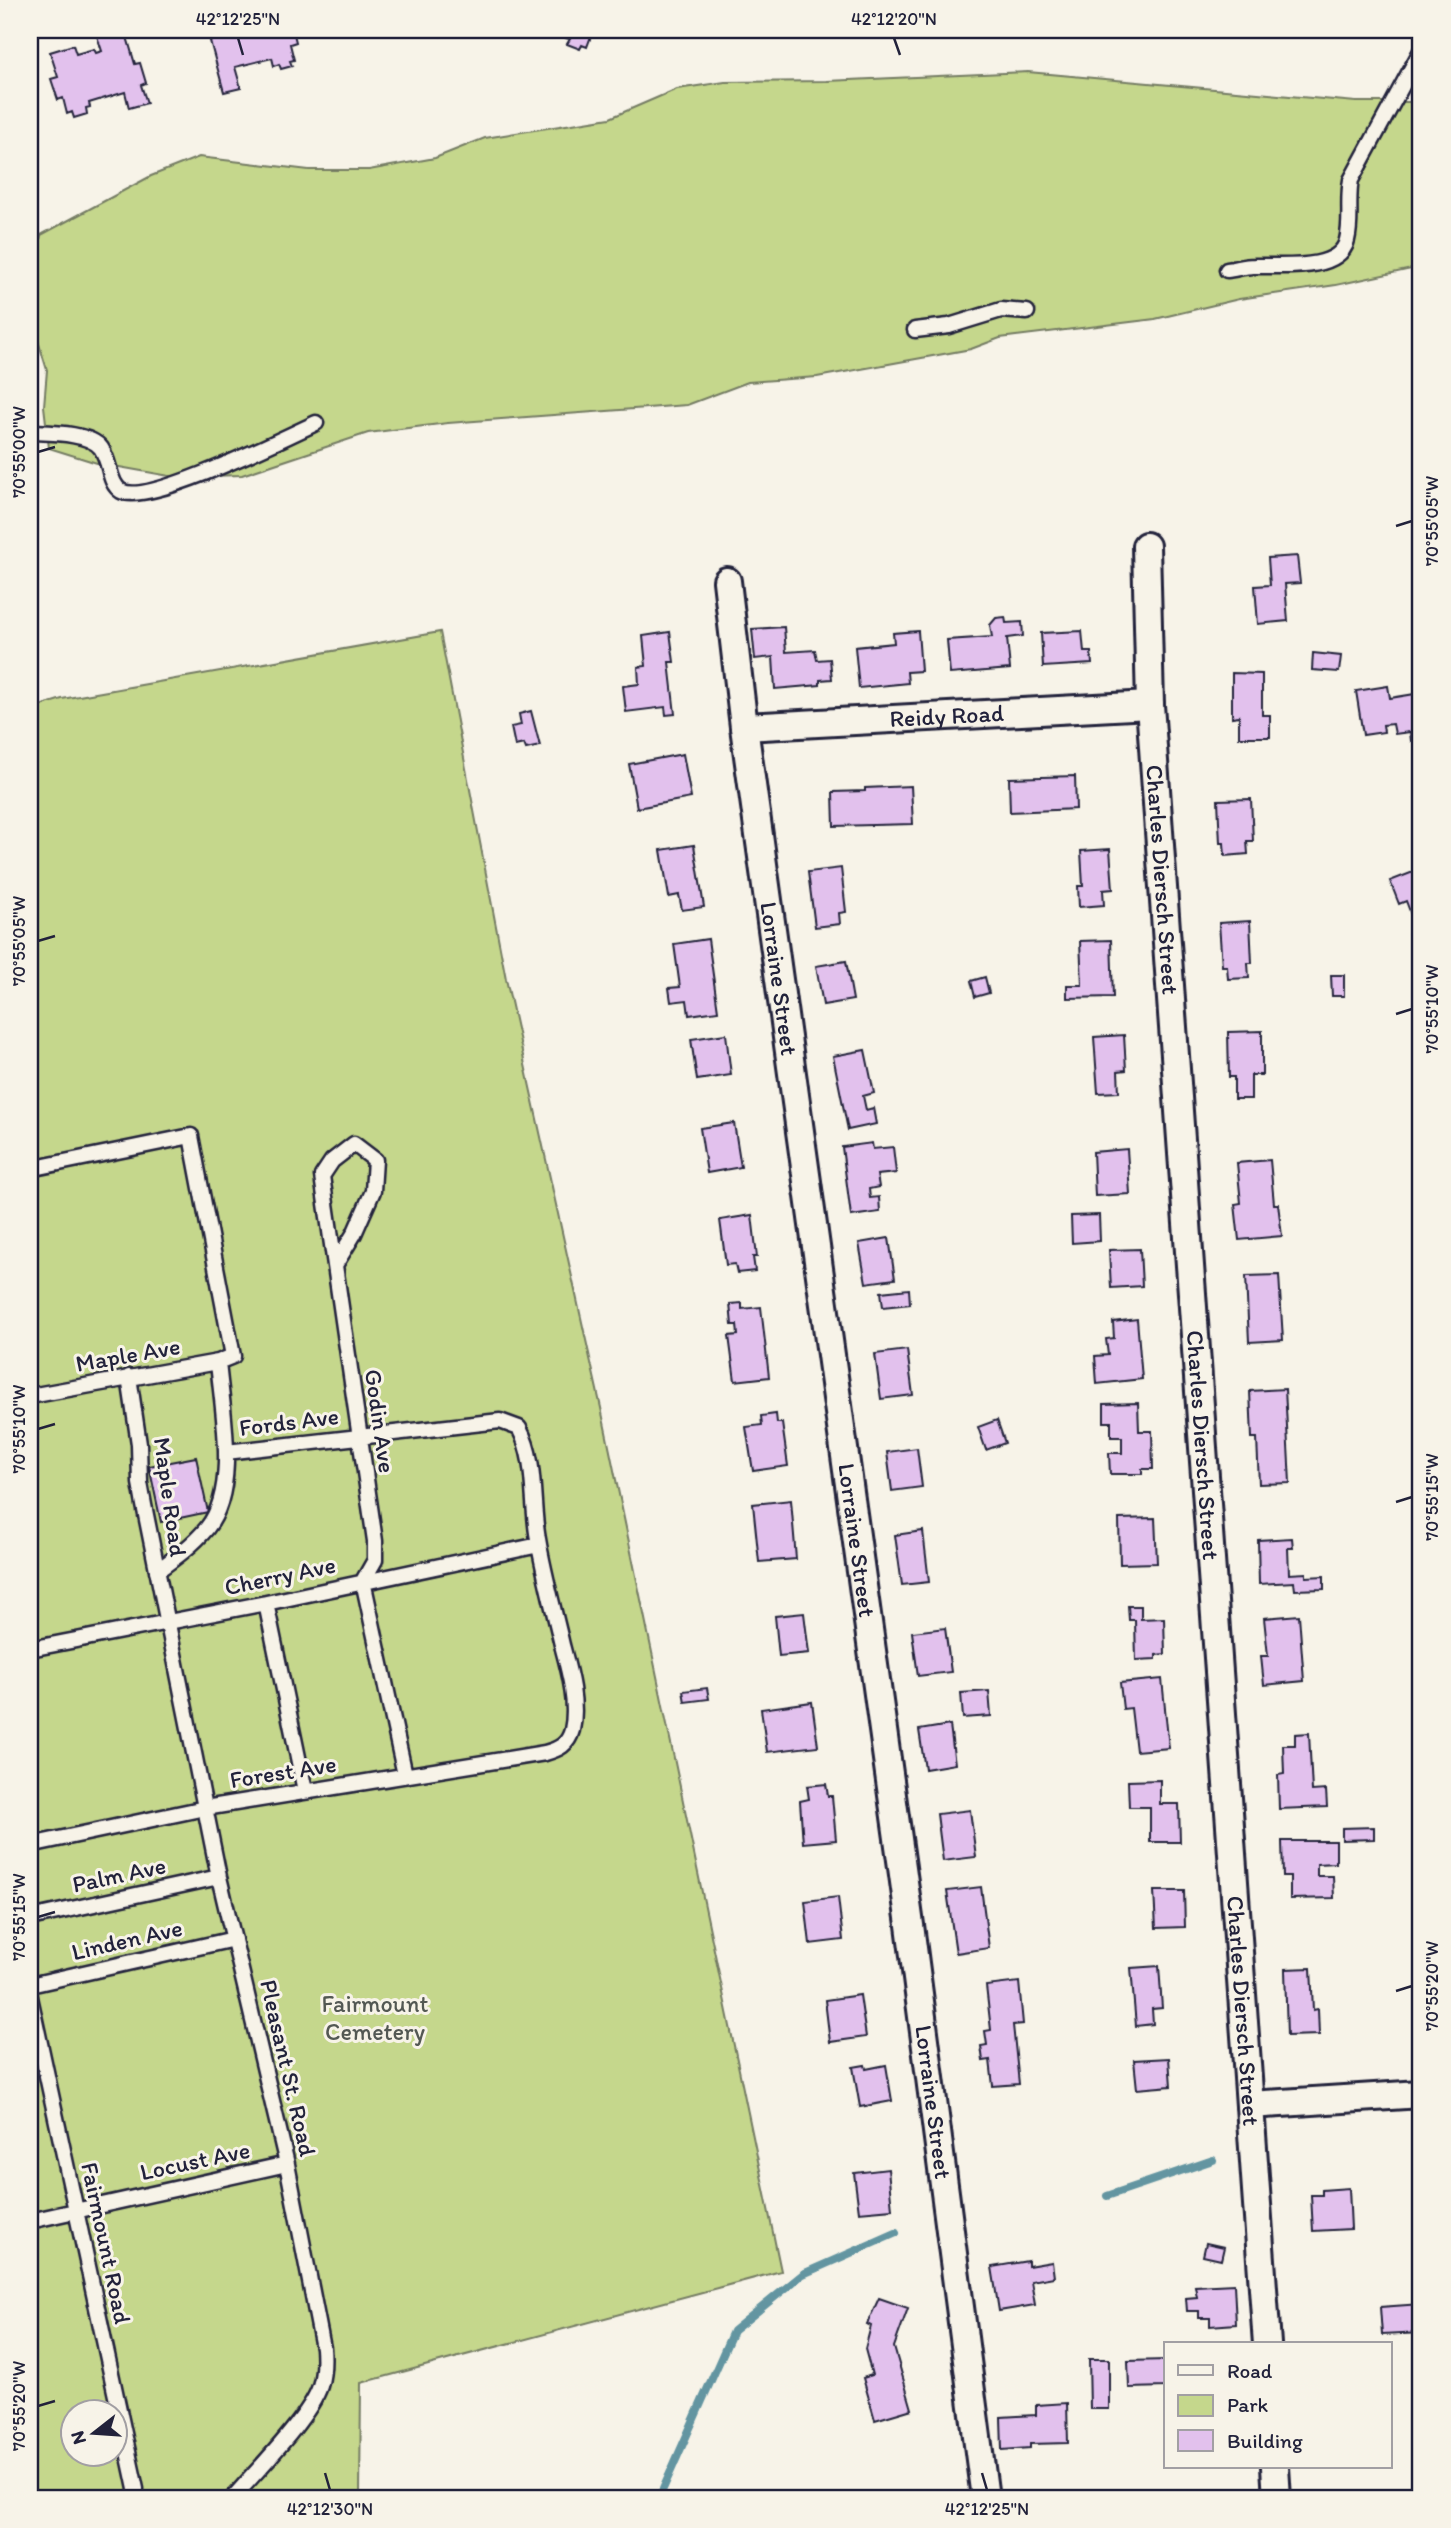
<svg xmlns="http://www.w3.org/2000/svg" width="1451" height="2528" font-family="Itim,sans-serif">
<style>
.green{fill:#c5d78c;stroke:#747c64;stroke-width:2;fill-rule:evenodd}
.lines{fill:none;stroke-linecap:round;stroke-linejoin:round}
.stream{stroke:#6395a1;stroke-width:8}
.building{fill:#e2c1ed;stroke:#22223b;stroke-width:2}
.service-casing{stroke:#22223b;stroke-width:19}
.minor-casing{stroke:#22223b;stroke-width:32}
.service{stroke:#f7f3e8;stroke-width:14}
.minor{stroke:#f7f3e8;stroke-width:26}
.ticks{fill:none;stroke:#22223b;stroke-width:2.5}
.labels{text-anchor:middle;stroke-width:6;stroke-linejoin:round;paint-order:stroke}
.street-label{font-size:24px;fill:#22223b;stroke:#f7f3e8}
.park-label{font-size:24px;fill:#535853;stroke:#f7f3e8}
.neatline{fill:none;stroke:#22223b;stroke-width:2.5}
.ticks-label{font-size:18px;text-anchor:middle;fill:#22223b}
</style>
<rect width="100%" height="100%" fill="#f7f3e8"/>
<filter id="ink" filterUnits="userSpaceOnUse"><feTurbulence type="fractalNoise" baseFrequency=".0143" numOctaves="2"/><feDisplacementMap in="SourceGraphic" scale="14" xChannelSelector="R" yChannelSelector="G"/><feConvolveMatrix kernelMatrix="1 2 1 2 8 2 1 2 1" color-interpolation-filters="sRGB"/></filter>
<g filter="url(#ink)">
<!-- green -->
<path class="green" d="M1028,72L1356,102H1421V267L1336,285L1239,299L1155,319L1000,338L971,349L817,377L748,382L687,405L448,423L368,433L242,475L175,477L97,463L49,448L44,406L47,370L33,324V275L41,235L151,176L199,157L309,170H369L435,158L485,138L610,118L677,89L725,82L827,81Z
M440,632L506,979L601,1408L781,2271L361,2383L360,2498H30V709L62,699ZM74,2412H116V2454H74Z"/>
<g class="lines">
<!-- stream -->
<path class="stream" d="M1107,2196L1213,2160
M659,2498L733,2331L803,2274L896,2233"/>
</g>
<!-- building -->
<path class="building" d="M95,30H125L135,64L140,63L146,83L141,85L147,103L129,108L125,92L89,103L90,107L86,108L87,114L74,118L72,112L67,114L63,98L58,100L51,79L58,77L50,52L73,45L76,54L94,49L96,53L102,51Z
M207,30H293L296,42L290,44L294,60L290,61L292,66L281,69L279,64L274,66L272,58L235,67L241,88L224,92Z
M424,30H442L440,36Z
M565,30H598L597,33L593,31L587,47L582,45L580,49L567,44L570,39L566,38L569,31Z
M1297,556L1300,583L1285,584L1288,621L1258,624L1255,586L1270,585L1268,558Z
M1005,617L1006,623L1022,622L1023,636L1007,638L1010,669L950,674L947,640L992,637L990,625L996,618Z
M784,627L786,652L815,650L817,660L830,659L832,679L820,680V685L775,689L773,657L755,659L752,629Z
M918,631L921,671L907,672L908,683L859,688L855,647L894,643L893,633Z
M1082,631L1084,652H1091L1092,664L1043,667L1041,633Z
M670,632L674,662H669L675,714L666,715L665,707L626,712L623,686L639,684L638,667L646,666L643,636Z
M1313,653L1341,656L1339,672L1312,670Z
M1232,673L1262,674V715H1270V737H1239V716L1232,717Z
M1388,686L1390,698L1421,693V739L1411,741L1410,732L1395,734L1393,724L1383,725L1384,732L1363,735L1356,691Z
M531,711L540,746L526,749L524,744L515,746L511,727L521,725L519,714Z
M683,754L691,798L637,808L629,764Z
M1075,776L1076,809L1010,812L1009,778Z
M911,786L913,824L834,826L833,792L865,791V788Z
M1251,799L1253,841H1247L1248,854L1225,856L1224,843H1220L1218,800Z
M694,845L704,907L682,910L679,895L669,897L661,850Z
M1110,849L1113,889L1103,890L1104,905L1079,907L1078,886H1083L1081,851Z
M841,868L846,912L839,913L840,924L815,927L808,872Z
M1421,869V960H1419L1409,934L1417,930L1406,901L1399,904L1390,881Z
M1250,921L1252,963H1248L1249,978L1228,979L1227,966H1222L1219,923Z
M708,939L718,1011L689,1015L687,1000L671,1002L669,988L680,987L674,944Z
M1111,940L1113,997L1067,998V985H1082L1080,941Z
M846,961L853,1000L823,1005L816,966Z
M1331,975H1344V996H1332Z
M985,977L989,993L975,997L971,981Z
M1262,1031V1075H1251V1099H1234V1077H1229L1228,1032Z
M726,1034L731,1075L697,1080L691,1039Z
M1124,1035L1126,1070L1118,1071L1119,1092L1098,1093L1094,1037Z
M865,1050L874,1093L863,1096L866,1110L873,1108L876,1124L848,1130L833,1056Z
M734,1123L741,1167L707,1173L700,1128Z
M872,1143L873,1149L893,1147L896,1173L877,1175L879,1187L869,1189L870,1198L879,1197L880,1212L851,1216L842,1147Z
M1127,1149L1130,1194L1095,1196L1093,1152Z
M1270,1160L1274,1204H1278L1282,1236L1239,1240L1235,1204L1241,1203L1237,1163Z
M752,1215L757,1257H753L755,1271L737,1273L735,1264L726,1265L720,1220Z
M1099,1215L1100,1241L1072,1243L1071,1216Z
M889,1238L895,1279L866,1283L859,1243Z
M1140,1249L1142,1286L1111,1288L1109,1250Z
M1279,1275L1283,1340L1249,1342L1246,1276Z
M909,1289L910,1304L883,1307L881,1292Z
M742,1303V1309L761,1307L769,1377L735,1381L729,1336L738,1335L737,1325H732L730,1304Z
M1137,1319L1142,1379L1097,1384L1095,1356L1108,1355L1106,1339L1114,1338L1113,1322Z
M907,1350L913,1395L881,1399L875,1354Z
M1285,1389L1290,1483L1259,1484L1257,1438H1252L1250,1391Z
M1421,1391V1413H1420L1416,1392Z
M1138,1403L1139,1431H1152L1153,1469H1142V1474H1110L1109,1453H1122V1437H1111V1422H1104V1404Z
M776,1414L777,1423H782L788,1466L753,1471L746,1427L762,1425L761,1416Z
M997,1420L1005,1443L986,1450L978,1427Z
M917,1448L922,1487L892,1491L887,1452Z
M196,1457L208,1512L161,1522L149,1466Z
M791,1500L796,1559L759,1562L753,1504Z
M1155,1518L1157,1563L1120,1564L1119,1519Z
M923,1531L929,1582L902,1585L895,1535Z
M1292,1538L1293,1548H1288L1289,1574L1306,1573V1577L1324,1576V1589L1295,1590L1294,1582L1259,1584L1258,1540Z
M1128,1606H1141V1619L1164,1618L1165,1654L1156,1655V1659L1136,1660L1135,1620H1129Z
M804,1613L809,1653L779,1656L775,1616Z
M1299,1615L1304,1681L1264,1685L1261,1656H1268L1264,1618Z
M945,1628L951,1672L918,1676L912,1632Z
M1162,1679L1169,1748L1136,1751L1131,1708L1123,1709L1120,1683Z
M707,1688L709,1699L685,1702L683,1691Z
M989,1691L991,1716L963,1718L961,1693Z
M812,1702L818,1746L767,1752L761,1709Z
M950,1725L955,1764L925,1769L919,1730Z
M1309,1733L1312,1791L1326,1790L1327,1807L1279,1809L1278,1775L1284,1774L1283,1745H1295V1734Z
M1160,1780V1804H1179L1180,1842H1150V1807H1129L1128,1781Z
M826,1784L828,1796H832L836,1840L803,1843L800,1801L809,1799L807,1786Z
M970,1810L976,1857L943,1861L937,1814Z
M1374,1827V1839L1342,1840V1828Z
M1282,1841H1336V1863L1317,1864V1876H1333L1334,1898L1290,1899V1876H1283Z
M981,1887L989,1948L956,1953L947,1891Z
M1154,1891H1184L1185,1927L1156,1928Z
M838,1897L843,1940L810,1944L805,1901Z
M1159,1966L1162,2008L1152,2009L1153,2024L1136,2026L1131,1968Z
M1311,1968L1313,2010L1318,2009L1319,2035L1287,2036L1285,1969Z
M1019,1982L1023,2024L1013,2025L1019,2084L993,2086L990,2060L983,2061L981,2046L987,2045L985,2031L991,2030L986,1986Z
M860,1995L866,2037L830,2042L825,2000Z
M1169,2058L1171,2086L1137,2089L1134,2060Z
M865,2065L866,2069L886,2065L892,2101L860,2107L853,2067Z
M888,2169L892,2209L859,2212L854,2173Z
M1349,2188L1351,2229L1313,2231L1311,2195H1322V2190Z
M1206,2243L1224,2247L1221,2260L1203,2256Z
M1028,2261V2266L1052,2262L1054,2277L1031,2281L1035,2305L999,2311L992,2267Z
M1234,2284L1236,2324L1210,2326V2318H1199V2311H1187L1186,2298L1197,2297L1195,2286Z
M879,2298L908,2308L894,2347L912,2409L875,2420L863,2378L872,2375L865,2349L871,2326L867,2324Z
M1421,2304V2333L1382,2335L1380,2307Z
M1089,2359H1109V2409H1090Z
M1166,2360V2387L1129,2388L1128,2361Z
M1067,2403L1068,2443L1030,2444V2448L1002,2450L1001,2417L1036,2415V2405Z
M1340,2493L1341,2498L1358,2496V2498H1310V2496Z"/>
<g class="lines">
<defs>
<path id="service" d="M1227,270C1236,269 1245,266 1254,266C1278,265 1340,273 1347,240C1352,221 1347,200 1351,180L1421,51
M915,330L949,326L1001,310L1027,312
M30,432C48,433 89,432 101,448C105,454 107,461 109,468C111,476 113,486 121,491C147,506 286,437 316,423
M30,1169L191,1136L233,1356L218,1362L30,1396
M335,1265L354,1234L373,1191L375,1160L354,1144L332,1161L322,1176L375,1541V1560L363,1581
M129,1377L139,1444L140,1483L144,1505L219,1877L287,2164L323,2348C324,2361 324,2373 320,2386C310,2417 256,2471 233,2498
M157,1571C175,1558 193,1545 207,1528C239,1488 222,1410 218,1362
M363,1581L405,1775
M266,1603L305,1791
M30,1649L266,1603L539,1545
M30,1845L205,1808L545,1753C559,1749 568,1745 572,1730C578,1703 569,1671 562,1645C554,1610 544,1575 538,1539C531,1503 537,1461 519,1428L500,1421L226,1452
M30,1918L219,1877
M30,1985L234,1939
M30,1997L136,2489L135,2498
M30,2221L287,2164"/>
<g id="minor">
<path id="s1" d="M1146,546L1150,705L1267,2344"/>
<path id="s2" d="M727,581L744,727L910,1925L985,2498"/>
<path id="s3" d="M744,727L1150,705"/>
<path d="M1250,2105L1421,2094"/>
<path d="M1275,2467L1277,2498"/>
</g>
</defs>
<!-- service casing -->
<use href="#service" class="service-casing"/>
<!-- minor casing -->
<use href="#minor" class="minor-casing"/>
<!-- service -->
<use href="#service" class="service"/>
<!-- minor -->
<use href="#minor" class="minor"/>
</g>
</g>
<!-- ticks -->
<path class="ticks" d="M238,38L243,55M894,38L900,55M38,452L55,447M1396,526L1412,521M38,941L55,936M1396,1014L1412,1009M38,1429L55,1424M1396,1502L1412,1497M38,1917L55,1912M1396,1991L1412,1986M38,2406L55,2401M325,2473L330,2490M982,2473L987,2490"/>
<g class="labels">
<!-- street labels -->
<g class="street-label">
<text dy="8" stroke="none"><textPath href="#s3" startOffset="203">Reidy Road</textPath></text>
<text dy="8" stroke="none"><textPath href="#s1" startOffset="334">Charles Diersch Street</textPath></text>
<text dy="8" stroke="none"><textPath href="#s2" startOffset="401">Lorraine Street</textPath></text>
<text transform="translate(128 1355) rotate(-10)" y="8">Maple Ave</text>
<text transform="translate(380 1421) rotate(82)" y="8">Godin Ave</text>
<text transform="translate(289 1422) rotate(-7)" y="8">Fords Ave</text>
<text dy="8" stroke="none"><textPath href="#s1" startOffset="901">Charles Diersch Street</textPath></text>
<text transform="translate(170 1497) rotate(82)" y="8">Maple Road</text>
<text dy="8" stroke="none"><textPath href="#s2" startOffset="968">Lorraine Street</textPath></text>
<text transform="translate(280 1576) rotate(-12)" y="8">Cherry Ave</text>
<text transform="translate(283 1772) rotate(-9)" y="8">Forest Ave</text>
<text transform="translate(119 1875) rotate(-12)" y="8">Palm Ave</text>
<text transform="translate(127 1940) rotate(-13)" y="8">Linden Ave</text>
<text dy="8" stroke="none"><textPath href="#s1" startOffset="1468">Charles Diersch Street</textPath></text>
<text transform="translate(288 2068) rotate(77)" y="8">Pleasant St. Road</text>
<text dy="8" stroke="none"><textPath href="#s2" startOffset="1535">Lorraine Street</textPath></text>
<text transform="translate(195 2161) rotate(-12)" y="8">Locust Ave</text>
<text transform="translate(106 2243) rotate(78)" y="8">Fairmount Road</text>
</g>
<!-- park labels -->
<g class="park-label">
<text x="375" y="2012">Fairmount<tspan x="375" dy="28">Cemetery</tspan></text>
</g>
</g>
<!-- margin -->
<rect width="1451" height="2528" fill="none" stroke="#f7f3e8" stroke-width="77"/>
<!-- legend -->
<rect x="1164" y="2342" width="228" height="126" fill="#f7f3e8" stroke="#a29fa3" stroke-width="2"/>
<rect x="1178" y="2365" width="35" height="10" fill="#f7f3e8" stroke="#a29fa3" stroke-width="2"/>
<text x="1227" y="2378" font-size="21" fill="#22223b">Road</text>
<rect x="1178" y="2395" width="35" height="21" fill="#c5d78c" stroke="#a29fa3" stroke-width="2"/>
<text x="1227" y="2412" font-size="21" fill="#22223b">Park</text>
<rect x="1178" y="2430" width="35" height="21" fill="#e2c1ed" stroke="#a29fa3" stroke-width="2"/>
<text x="1227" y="2448" font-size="21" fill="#22223b">Building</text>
<!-- north arrow -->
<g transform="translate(94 2433) rotate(253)"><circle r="33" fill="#f7f3e8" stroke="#a29fa3" stroke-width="2"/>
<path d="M0-5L12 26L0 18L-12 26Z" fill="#22223b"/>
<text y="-10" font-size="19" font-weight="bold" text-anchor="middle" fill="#22223b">N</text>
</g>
<rect x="38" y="38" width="1374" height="2452" class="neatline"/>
<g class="ticks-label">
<text x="238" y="25">42°12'25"N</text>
<text x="894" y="25">42°12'20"N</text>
<text transform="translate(19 452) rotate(-90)" y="6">70°55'00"W</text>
<text transform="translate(1432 521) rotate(-90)" y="6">70°55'05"W</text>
<text transform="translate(19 941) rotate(-90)" y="6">70°55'05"W</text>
<text transform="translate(1432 1009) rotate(-90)" y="6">70°55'10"W</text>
<text transform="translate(19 1429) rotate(-90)" y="6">70°55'10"W</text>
<text transform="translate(1432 1497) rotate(-90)" y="6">70°55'15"W</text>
<text transform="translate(19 1917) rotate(-90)" y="6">70°55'15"W</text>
<text transform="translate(1432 1986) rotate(-90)" y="6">70°55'20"W</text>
<text transform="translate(19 2406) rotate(-90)" y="6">70°55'20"W</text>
<text x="330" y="2515">42°12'30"N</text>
<text x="987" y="2515">42°12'25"N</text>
</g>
</svg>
